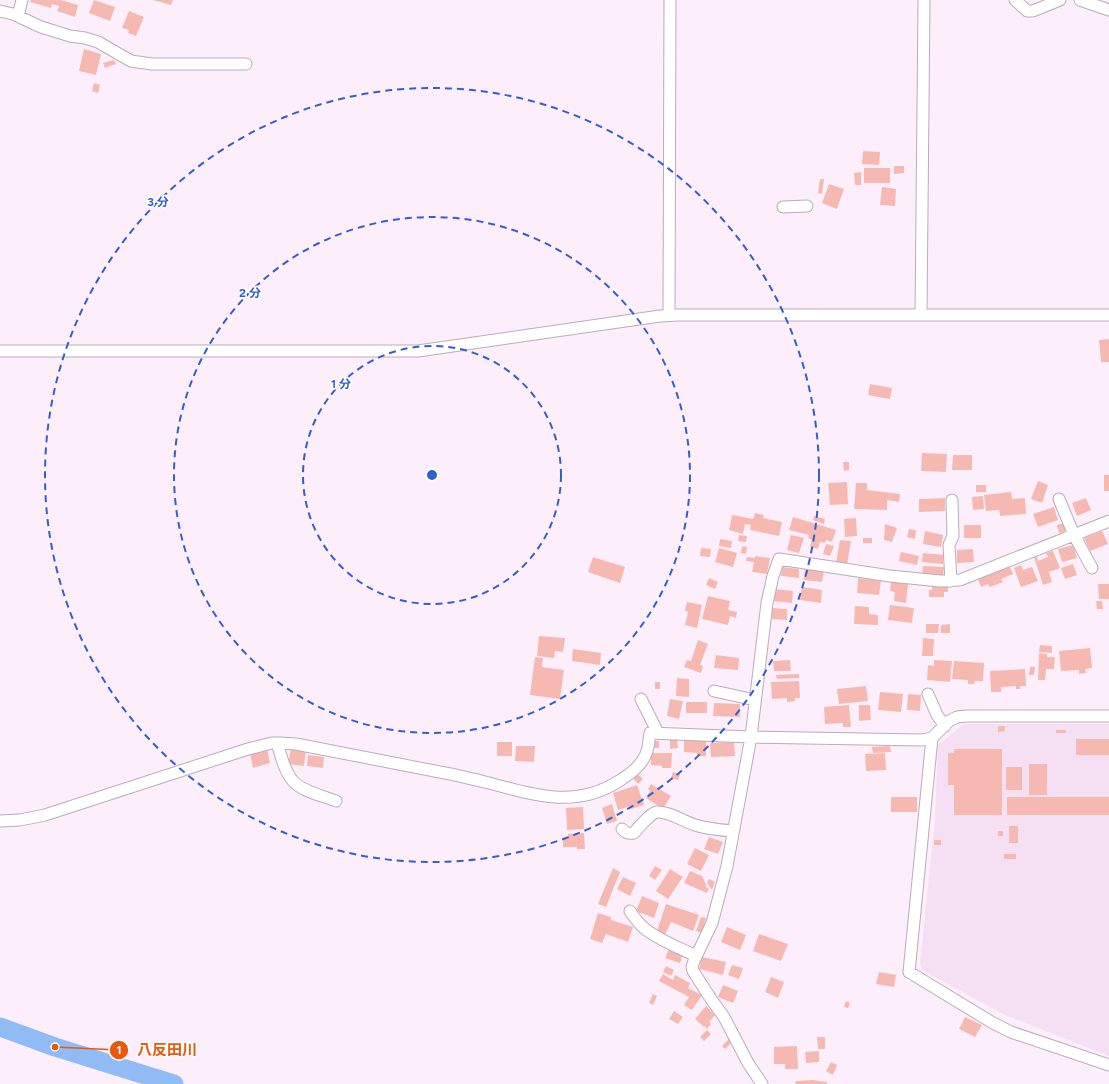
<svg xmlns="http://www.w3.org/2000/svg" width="1109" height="1084" font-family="Figtree,'Noto Sans JP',sans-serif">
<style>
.built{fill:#f4e0f2}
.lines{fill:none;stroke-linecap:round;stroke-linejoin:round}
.river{stroke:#90bbf5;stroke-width:19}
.building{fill:#f5b9b2}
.minor-casing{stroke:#baacb9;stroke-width:13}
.minor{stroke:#fff;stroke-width:11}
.ring{fill:none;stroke:#325fce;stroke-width:2;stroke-dasharray:7 5}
.centre{fill:#325fce;stroke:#fff;stroke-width:2}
.ring-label{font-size:12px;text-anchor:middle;font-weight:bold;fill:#325fce;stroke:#fff;stroke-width:3;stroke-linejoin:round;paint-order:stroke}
.leader{fill:none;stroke:#e8590c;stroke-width:1.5}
.callout-dot{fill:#e8590c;stroke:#fff;stroke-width:1.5}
.mark-label{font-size:12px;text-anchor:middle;font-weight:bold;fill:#fff}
.callout-label{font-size:15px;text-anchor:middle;font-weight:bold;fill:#e8590c;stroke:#fff;stroke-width:3;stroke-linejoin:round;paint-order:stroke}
</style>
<rect width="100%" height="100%" fill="#fdeefc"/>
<!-- built -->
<path class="built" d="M964,724H1109V1056L1003,1014L922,970L920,964L935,819L938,745Z"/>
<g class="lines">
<!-- river -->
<path class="river" d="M0,1027L55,1047L174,1084"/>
</g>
<!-- building -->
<path class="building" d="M31,0H61L78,5L75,17L57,11L59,6L52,4L51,8L30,2Z
M94,0L115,7L110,21L89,13Z
M153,0H173L171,5Z
M129,11L144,17L136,36L128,33L129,30L122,28Z
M84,49L101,54L96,75L79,71Z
M114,60L116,64L105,68L103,63Z
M94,83L100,85L98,93L92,91Z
M863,151L880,152L879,165L862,164Z
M894,166H904V173L894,174Z
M864,168H890V183H864Z
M861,172V185H855L854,173Z
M820,179H824L822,194L818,193Z
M829,184L844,189L837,209L822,203Z
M882,187L896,189L895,206L880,205Z
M1109,339V362H1101L1099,340Z
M870,384L892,388L890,399L868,395Z
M922,453L947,454L946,472L921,471Z
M953,455H972V470H952Z
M843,462H849V470L844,471Z
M1104,475H1109V491H1104Z
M1038,481L1048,485L1042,503L1031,499Z
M847,482L848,504L830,505L828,483Z
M856,483H867V490L900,494L899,502L887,500V510L854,509Z
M976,485H986V492H976Z
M1011,492L1012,499L1025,498L1026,514L1000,516L999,510L986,511L984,495Z
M983,496L984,509L973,510L972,497Z
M945,498V511L919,512V499Z
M1086,498L1091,510L1077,516L1072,503Z
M1054,507L1058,520L1038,527L1033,514Z
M755,513L764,515L763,518L782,522L779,536L750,530L751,525L745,524L743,534L729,530L732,515L753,519Z
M814,516L825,519L824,524L813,520Z
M793,517L836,530L832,542L826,540L825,543L820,542L818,549L810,547L812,540L808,538L809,535L789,530Z
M856,518L857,536L845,537L844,519Z
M1064,523L1066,531L1059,533L1057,525Z
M885,524L897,528L892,542L884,540Z
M964,525H981V538H964Z
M909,529L916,530L915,539L907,537Z
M925,531L943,535L941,547L923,544Z
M1102,531L1108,544L1090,551L1084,538Z
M739,535L747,536L746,542L738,541Z
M791,535L804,538L799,553L787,550Z
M863,538H872V543H863Z
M720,539L732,541L731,548L719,546Z
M840,540L851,541L847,565L836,563Z
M826,544L834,546L830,556L823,554Z
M1073,545L1077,558L1062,562L1058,549Z
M742,546L747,547L746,554L741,553Z
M701,548L711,549L710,557L700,556Z
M719,548L737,553L733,567L715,562Z
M973,549L974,562L957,563V550Z
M1053,551L1060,568L1049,572L1052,582L1043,585L1034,557L1037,556L1038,561L1048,557L1046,553Z
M901,552L919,556L917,565L899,561Z
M923,553L944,555L943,564L922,562Z
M755,556L770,558L767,574L752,572L754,562L746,561L747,557L755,558Z
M593,557L625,567L620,583L588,572Z
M1073,564L1077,575L1065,579L1061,568Z
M1021,565L1023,570L1032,567L1038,581L1021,587L1014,568Z
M923,566L944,567L943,576L922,575Z
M782,567L799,569V578L781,576Z
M805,567L824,570L822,582L804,580Z
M1010,567L1013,574L1001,579L1003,582L990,587L988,584L981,587L978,579Z
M709,578L718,582L715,589L706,585Z
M858,578L881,581L879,595L857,593Z
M891,582L908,584L906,603L894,601L895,592L890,591Z
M1098,584H1109V599H1099Z
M802,587L822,590L821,603L800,600Z
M932,587H948V592H944V597H929V590H932Z
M774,589L793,591L792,603L773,601Z
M708,596L730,601L728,610L737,612L736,618L730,616L728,625L702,619Z
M1096,601H1102L1103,609H1097Z
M687,602L702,605L697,628L685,625L688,612L685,611Z
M890,605L914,608L912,623L888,620Z
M855,606L869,607V614L878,615V625L854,624Z
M772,608L787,609V620L772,619Z
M926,624H939L938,633H926Z
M950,624V633H941V625Z
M539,636L565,638L563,652L555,651L554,658L537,656Z
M923,638L934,639L933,656H922Z
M698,640L708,644L700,665L703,666L701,673L684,667L687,660L691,661Z
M1040,645L1052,646V653L1039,652Z
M1090,648L1092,668L1085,669L1086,673L1079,674V670L1061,671L1059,651Z
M573,649L601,653L600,665L572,661Z
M1039,653L1047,654V657H1055L1054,669H1046L1045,680H1038Z
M716,655L739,658L738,670L714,668Z
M535,657L543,658L542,667L564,670L560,699L530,695Z
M790,660L791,671H774L773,661Z
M934,660L952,661L950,682L927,680L928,665L934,666Z
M954,661L984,663L983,681H975L974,684H968V680L952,679Z
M1030,667H1035L1034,675H1029Z
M1025,669L1026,686H1020V689H1016V686L1001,687V692H991L990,671Z
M799,674V678L777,679L776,675Z
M677,678L689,679V697L676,696Z
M799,681L800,698H795V701L787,702V698L772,699L771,682Z
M655,682H660V689H655Z
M866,686L868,701L839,704L837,689Z
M880,692L903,694L901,712L878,710Z
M908,694L921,695L920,711L907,710Z
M670,699L683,701L679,719L667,716Z
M686,702H707V713H686Z
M714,703L740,704V717L713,716Z
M849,705L851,727H843V723L825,724L824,707Z
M859,705H870L871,720L859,721Z
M998,726H1005V731L998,732Z
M1056,730H1066V733H1056Z
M670,739H677L678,748L670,749Z
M1076,739H1109V755H1076Z
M684,740H706V756H697V753L684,752Z
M655,741H659V748H654Z
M497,742H512V756H497Z
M734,742L735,756L711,757L710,743Z
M516,746H535L534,762L515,761Z
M890,746L891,752L873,753L872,747Z
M291,748L306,750L304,766L288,764Z
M267,749L270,763L253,768L250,753Z
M954,749H1002V815H954V785H948V753H954Z
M651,753H672L671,768H662V766L651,765Z
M885,753L886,770L866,771L865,754Z
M308,755L324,757L323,768L307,766Z
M1029,764H1047V795H1029Z
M1006,767H1022V790H1006Z
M673,772L680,774L678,780L671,778Z
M638,774L643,779L638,784L633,778Z
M651,784L671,796L663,809L646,798L650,791L648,789Z
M637,785L644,805L631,809L630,806L618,810L613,793Z
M891,797H917V812H891Z
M1007,797H1109V815H1007Z
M612,804L617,821L607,824L602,808Z
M583,807L584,829L567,830L566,808Z
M1009,826H1018V843H1009Z
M998,831H1003V836H998Z
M584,833L585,849H577V847H563V837L568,836V834Z
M709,837L723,842L718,854L704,849Z
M934,840H941V845H934Z
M695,848L709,855L701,871L687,864Z
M1004,854H1016V859H1004Z
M655,866L662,870L655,880L649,876Z
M613,868L620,872L606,907L598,904Z
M670,869L683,877L668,899L656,891Z
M690,871L702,876L706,884V887L709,889L707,893L684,883Z
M623,877L636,883L630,896L617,889Z
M709,879L715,882L712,890L707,883Z
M642,896L659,903L654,918L636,911Z
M666,904L699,915L693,931L671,922L665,935L657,931Z
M598,913L611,917V920L633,927L628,942L606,934L602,943L590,939Z
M701,917L706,918L702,933L696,931Z
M727,927L746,935L740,950L721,942Z
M759,934L788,944L781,961L753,951Z
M669,949L683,954L680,963L665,958Z
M702,957L726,962L723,975L699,969Z
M732,965L743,968L739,979L728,975Z
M666,966L674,970L671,976L663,972Z
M879,972L896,975L894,987L876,984Z
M663,974L673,980L675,975L690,983L688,988L702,995L692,1010L684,1005L689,997L659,981Z
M771,977L784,982L778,998L765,992Z
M723,985L738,991L733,1003L718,997Z
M653,994L657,996L653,1005L649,1003Z
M846,1001L850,1003L848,1008L844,1007Z
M706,1006L715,1015L709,1022L711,1024L707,1029L705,1026L704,1027L695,1019Z
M674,1011L683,1017L678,1024L669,1019Z
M965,1017L982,1025L975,1037L959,1029Z
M707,1030L711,1034L704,1041L700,1037Z
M817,1037H825V1049H818Z
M729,1039L732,1042L725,1049L722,1046Z
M797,1046L798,1069H785V1064H774V1047Z
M819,1051V1062L806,1063L805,1052Z
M831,1062L837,1065L833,1075L826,1071Z
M813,1080L827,1082V1084H795L796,1081Z"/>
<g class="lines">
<defs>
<path id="minor" d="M1015,0L1027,11H1033L1060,0
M1080,0L1109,10
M0,11L13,14L41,27L70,36L85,38L98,42L131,61L152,64H246
M18,16L22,0
M783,207L807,206
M669,315L670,0
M921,315L924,0
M0,351H418L660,316L678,315H1109
M1059,499L1074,535L1092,568
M951,581L949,545L953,536L952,500
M714,691L755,700
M928,694L937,715L945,726
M641,699L658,733
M932,738L909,972L993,1023L1011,1032L1109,1065
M277,743C281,755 284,771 293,781C301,791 323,796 336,801
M0,821L20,820L45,815L248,749L272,743H281L296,744C346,754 396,763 445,773C461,776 477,780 493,784C537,796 577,808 619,781C630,774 643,765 647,751C649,745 649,738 650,733L751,737L922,740L932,738L949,721L957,717L967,716H1109
M622,829C626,833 628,834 634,833C638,828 651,813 657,812C668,811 685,822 695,825C707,829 720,830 733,831
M630,911C634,917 638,923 644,928C658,940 680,948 696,956
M762,1084L748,1063L724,1017L711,999L693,971L692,967L694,961L712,923L727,866L751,737L767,603L773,576L779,559L890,576L940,581L960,580L1109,521"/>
</defs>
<!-- minor casing -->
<use href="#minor" class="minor-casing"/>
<!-- minor -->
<use href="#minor" class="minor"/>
</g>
<!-- distance rings -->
<g class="ring">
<circle cx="432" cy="475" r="129"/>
<circle cx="432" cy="475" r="258"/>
<circle cx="432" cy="475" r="387"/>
</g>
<circle cx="432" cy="475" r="6" class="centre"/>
<g class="ring-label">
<text x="158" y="206">3 分</text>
<text x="250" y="297">2 分</text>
<text x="341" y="388">1 分</text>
</g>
<!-- callouts -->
<path class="leader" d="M55 1047L119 1050"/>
<g class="callout-dot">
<circle cx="55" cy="1047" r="4"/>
<circle cx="119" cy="1050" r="10"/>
</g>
<g class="mark-label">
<text x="119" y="1054">1</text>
</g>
<g class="callout-label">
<text x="167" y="1055">八反田川</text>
</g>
</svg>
